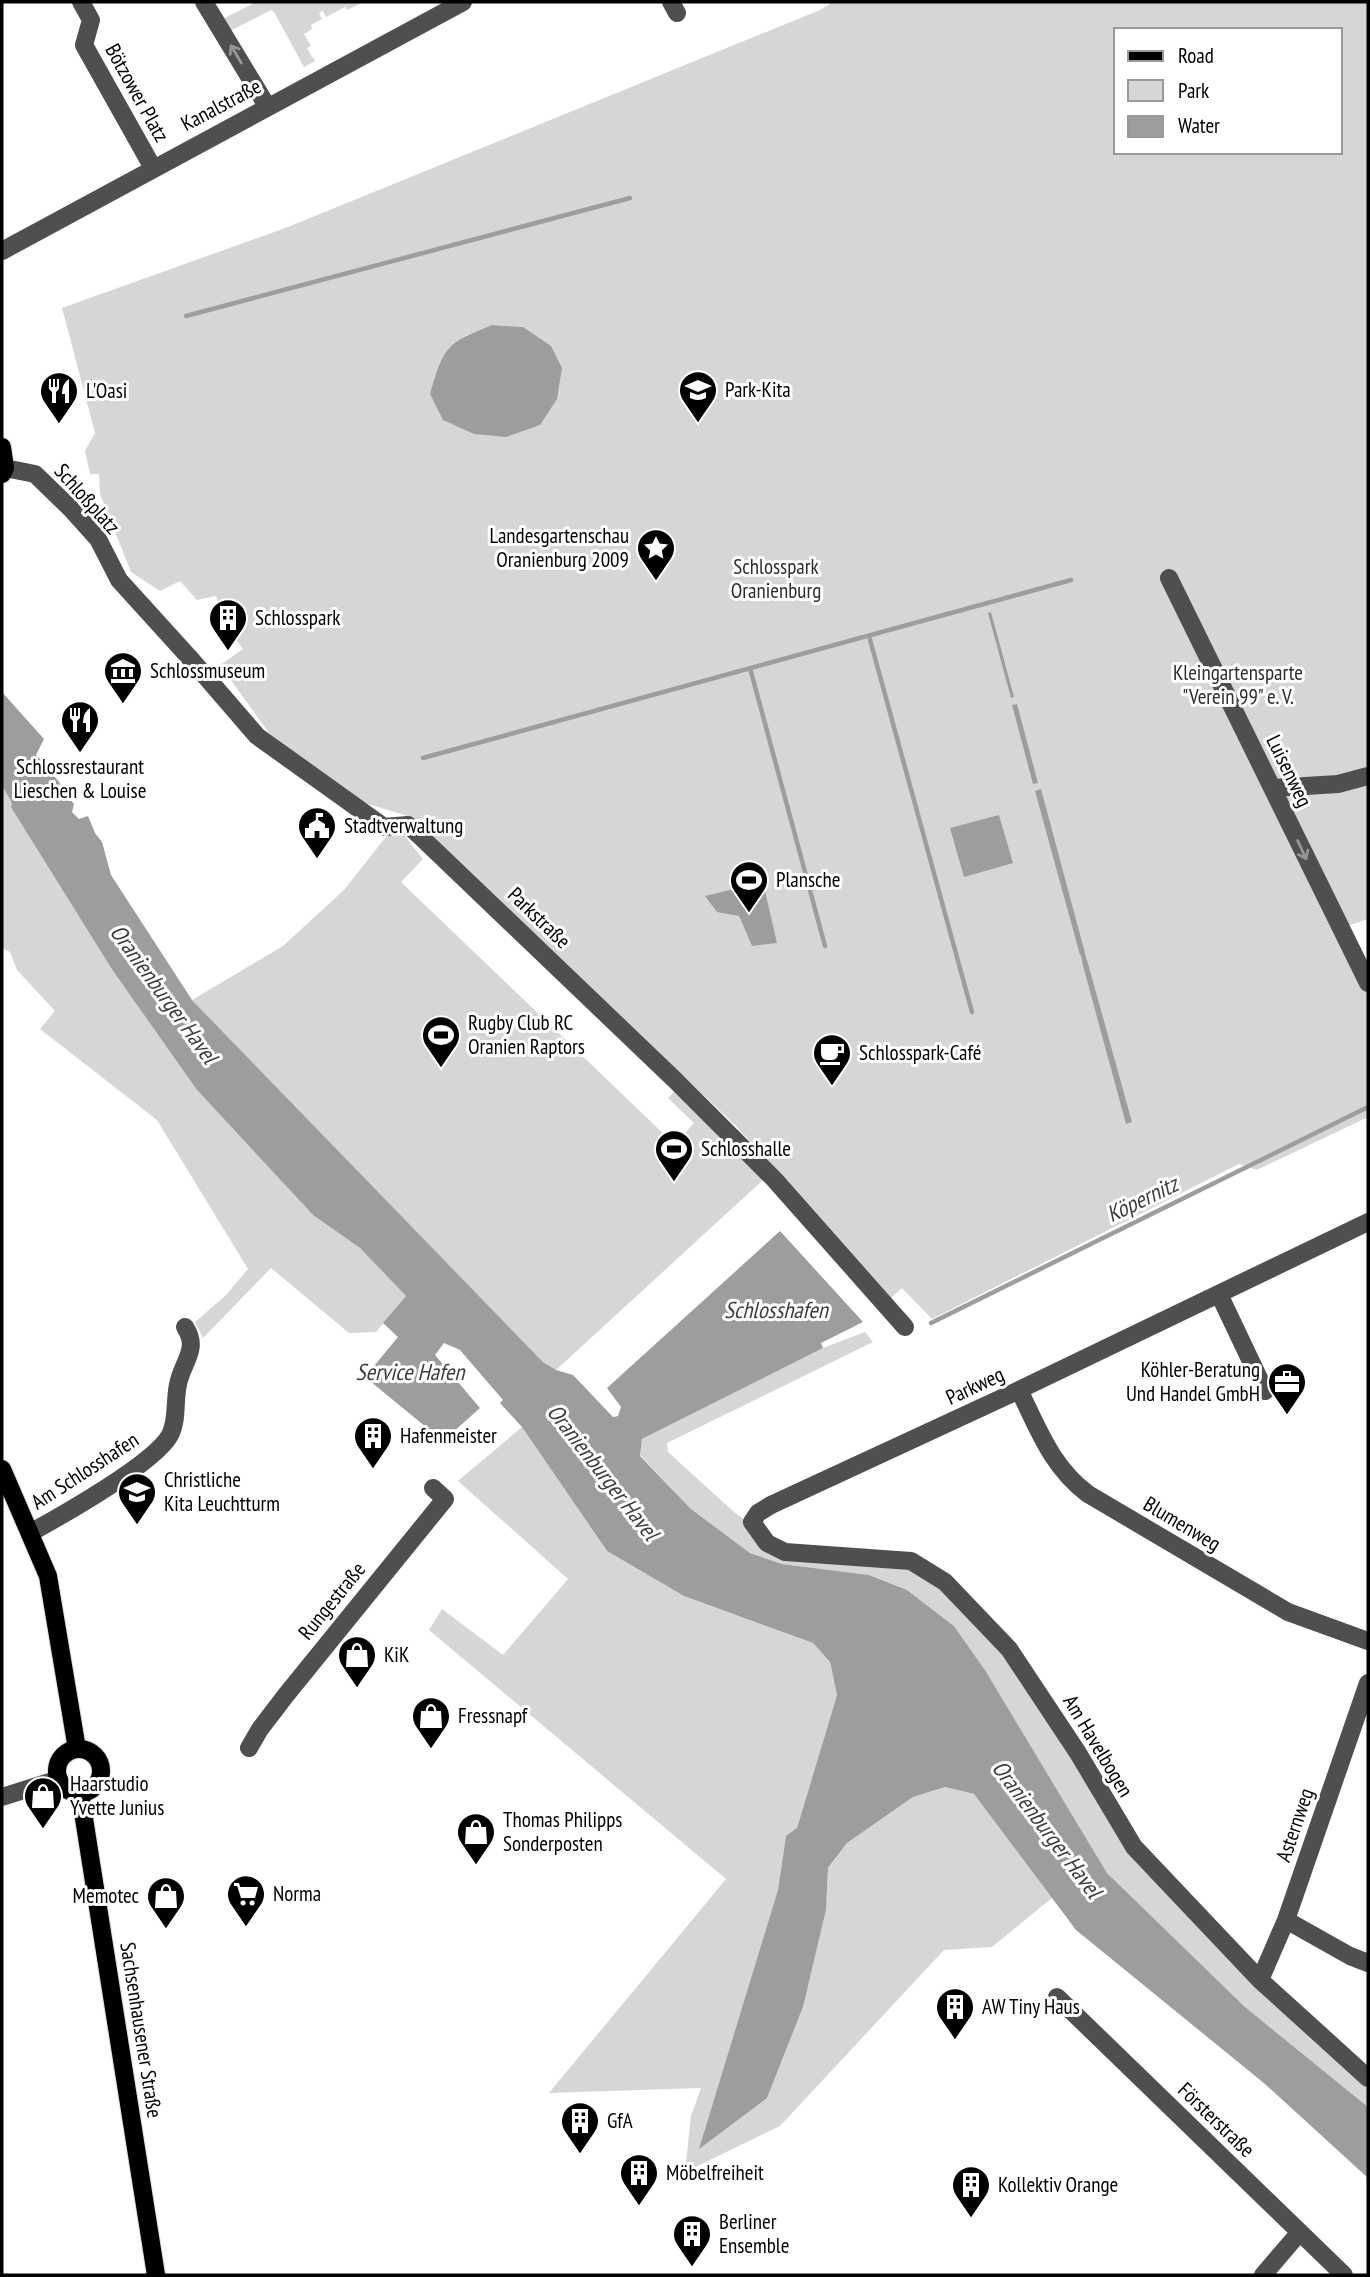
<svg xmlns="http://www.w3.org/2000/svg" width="1370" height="2277" font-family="'PT Sans Narrow',sans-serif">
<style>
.green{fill:#d6d6d6;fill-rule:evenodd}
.water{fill:#9d9d9d}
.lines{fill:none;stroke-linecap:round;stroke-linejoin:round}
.stream{stroke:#9d9d9d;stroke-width:4.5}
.major-casing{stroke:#dbdbdb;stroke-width:20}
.minor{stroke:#4f4f4f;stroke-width:18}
.major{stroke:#000;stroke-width:18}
.oneway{stroke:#959595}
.labels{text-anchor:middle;stroke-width:6;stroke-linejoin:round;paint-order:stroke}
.street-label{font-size:21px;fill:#000;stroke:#fff}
.poi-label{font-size:21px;fill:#000;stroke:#fff;text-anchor:start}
.park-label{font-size:21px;fill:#2d2d2d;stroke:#fff}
.water-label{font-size:23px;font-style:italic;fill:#3e3e3e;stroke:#fff}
</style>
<rect width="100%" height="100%" fill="#fff"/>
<!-- green -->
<path class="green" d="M256,2H359L360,4L347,10L345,7L326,17L323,11L319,13L322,19L311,25L312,29L304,34L311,46L307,48L315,61L304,67L274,12L271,10L226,33L219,21Z
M833,2H1368V919L1344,927L1368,975V1117L1257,1170L1239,1164L932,1319L902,1288L891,1298L737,1127L411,817L355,800L269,733L220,665L243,649L224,624L216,596L197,600L180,581L160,591L131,572L100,494L99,474H90L85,451L95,433L62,308L288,227L820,10ZM1116,30H1340V152H1116ZM492,325L523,327L462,337ZM739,916L777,942L752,946Z
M2,785L113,971L197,1090L313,1215L360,1248L406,1296L376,1332L349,1333L271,1268L203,1338L195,1322L226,1295L248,1269L157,1120L40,1029L55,1011L17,970L10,952L2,948Z
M389,833L403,834L423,859L401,882L670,1140L675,1144L694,1123L668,1098L675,1091L763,1180L556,1370L543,1362L192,1000L283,946L344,890Z
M865,1332L873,1342L667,1443L668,1452L734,1512L757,1529L767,1543L911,1561L1009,1649L1134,1847L1368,2078V2107L1245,2007L1107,1873L985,1670L954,1626L907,1590L869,1575L782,1564L750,1553L691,1509L640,1455L642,1439L823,1348Z
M522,1427L607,1551L684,1596L813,1643L830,1662L837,1695L797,1828L786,1837L778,1890L767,2098L803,2007L826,1910L828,1869L847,1843L913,1797L945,1787L974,1794L1052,1898L992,1947L944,1950L780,2126L685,2172L691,2116L701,2088L549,2093L726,1879L429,1630L442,1609L503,1655L568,1579L458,1481Z"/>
<!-- water -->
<path class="water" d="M492,325L523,327L551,346L562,368L557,399L540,425L506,437L474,434L443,420L430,394C444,347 446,343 492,325Z
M991,612L1014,697L1011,698L988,613Z
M2,692L44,739L36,755L53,771L54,776L60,783L59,786L74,804L72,812L79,819L88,816L95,833L102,842L111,875L192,1000L543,1362L556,1370L573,1375L613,1417L618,1416L621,1407L607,1388L780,1231L863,1322L821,1343L823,1348L642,1439L640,1456L691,1509L750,1553L782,1564L869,1575L907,1590L954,1626L985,1670L1107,1873L1245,2007L1368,2107V2178L1265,2084L1076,1930L974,1794L945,1787L913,1797L847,1843L828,1868L826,1910L803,2007L767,2098L699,2149L778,1890L786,1836L797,1828L837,1695L830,1662L813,1643L684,1596L607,1551L522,1427L500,1403L503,1400L460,1350L444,1343L435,1355L480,1408L443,1441L365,1377L398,1337L383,1323L406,1296L360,1248L313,1215L197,1090L113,971L11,807L12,803L2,785Z
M1017,704L1038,783L1033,784L1012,705Z
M1041,789L1085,953L1080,955L1035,791Z
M999,815L1013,863L964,877L950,828Z
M763,882L777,943L752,946L739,916L717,912L705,896Z
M1087,960L1132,1122L1126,1124L1082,962Z"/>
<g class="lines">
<!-- stream -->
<path class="stream" d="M186,316L630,198
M869,636L972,1012
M750,668L825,946
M423,758L1071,580
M1081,948L1086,966
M931,1323L1368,1107"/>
<defs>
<path id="major" d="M2,447L5,468L2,474
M2,1469L48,1576L77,1749
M57 1771a22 22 0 1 1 44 0a22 22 0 1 1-44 0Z
M80,1793L156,2275"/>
</defs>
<!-- major casing -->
<use href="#major" class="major-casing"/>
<!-- minor -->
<path class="minor" d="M81,2L91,20L84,45L153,168
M204,2L267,106
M671,2L677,13
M2,251L463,2
M5,468L35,474L71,509L98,539L119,580L188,656L257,736L384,827L408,825L423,839L676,1081L774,1179L905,1327
M1169,578L1368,983
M1273,788L1338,784L1368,776
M1368,1222L1019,1390L771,1505L758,1513L752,1522L767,1543L785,1552L911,1561L945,1582L1009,1649L1078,1753L1134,1847L1260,1980L1368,2078
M1219,1294L1265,1391
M1019,1390C1039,1430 1051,1466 1088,1494L1288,1612L1368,1641
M30,1533C61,1516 155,1463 170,1435C179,1418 173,1395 180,1377C186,1358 198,1347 185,1327
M249,1748L260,1729L286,1695L445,1499L433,1488
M2,1797L59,1779
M1286,1920L1350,1956L1368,1963
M1260,1980L1286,1920L1368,1683
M1057,1997L1344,2275
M1263,2275L1300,2232"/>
<!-- major -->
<use href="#major" class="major"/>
</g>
<!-- one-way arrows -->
<defs><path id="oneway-shaft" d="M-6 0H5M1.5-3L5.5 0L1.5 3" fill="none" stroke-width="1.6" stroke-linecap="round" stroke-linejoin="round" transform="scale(1.75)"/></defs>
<g class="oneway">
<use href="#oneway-shaft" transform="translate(236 54) rotate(-121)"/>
<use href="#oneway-shaft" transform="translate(1302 850) rotate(65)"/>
</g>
<!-- icons -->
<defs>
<symbol id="school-pin" viewBox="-11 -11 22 30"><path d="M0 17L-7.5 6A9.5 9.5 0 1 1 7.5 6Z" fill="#000" stroke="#fff"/><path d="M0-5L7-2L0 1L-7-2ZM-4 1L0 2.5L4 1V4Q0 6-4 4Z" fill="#fff"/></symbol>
<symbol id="restaurant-pin" viewBox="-11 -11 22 30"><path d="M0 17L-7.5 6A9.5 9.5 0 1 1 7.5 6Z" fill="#000" stroke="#fff"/><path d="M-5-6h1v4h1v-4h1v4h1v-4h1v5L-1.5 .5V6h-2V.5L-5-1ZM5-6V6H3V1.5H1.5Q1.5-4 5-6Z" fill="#fff"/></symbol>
<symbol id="sight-pin" viewBox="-11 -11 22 30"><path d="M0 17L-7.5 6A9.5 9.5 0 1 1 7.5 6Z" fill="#000" stroke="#fff"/><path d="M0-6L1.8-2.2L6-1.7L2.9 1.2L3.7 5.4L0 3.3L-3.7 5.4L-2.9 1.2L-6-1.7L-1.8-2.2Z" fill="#fff"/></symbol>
<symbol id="building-pin" viewBox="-11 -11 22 30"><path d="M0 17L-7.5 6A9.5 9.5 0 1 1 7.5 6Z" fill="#000" stroke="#fff"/><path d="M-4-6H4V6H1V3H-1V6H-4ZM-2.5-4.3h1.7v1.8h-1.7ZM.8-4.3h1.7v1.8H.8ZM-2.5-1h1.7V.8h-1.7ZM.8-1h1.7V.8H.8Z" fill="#fff"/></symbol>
<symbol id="museum-pin" viewBox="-11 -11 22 30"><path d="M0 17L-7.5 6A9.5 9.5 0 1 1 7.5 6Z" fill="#000" stroke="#fff"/><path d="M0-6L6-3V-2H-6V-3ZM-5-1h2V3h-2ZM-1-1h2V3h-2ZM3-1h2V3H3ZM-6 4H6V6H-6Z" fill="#fff"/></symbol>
<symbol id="civic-pin" viewBox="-11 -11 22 30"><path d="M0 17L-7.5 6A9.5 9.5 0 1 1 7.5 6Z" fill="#000" stroke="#fff"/><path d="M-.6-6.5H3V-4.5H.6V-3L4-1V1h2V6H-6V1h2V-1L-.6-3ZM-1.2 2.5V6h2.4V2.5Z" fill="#fff"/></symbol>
<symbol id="stadium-pin" viewBox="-11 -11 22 30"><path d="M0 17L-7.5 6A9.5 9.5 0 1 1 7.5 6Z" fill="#000" stroke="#fff"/><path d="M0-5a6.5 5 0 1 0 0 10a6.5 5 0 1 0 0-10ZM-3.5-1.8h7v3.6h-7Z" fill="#fff"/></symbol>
<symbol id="cafe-pin" viewBox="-11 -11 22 30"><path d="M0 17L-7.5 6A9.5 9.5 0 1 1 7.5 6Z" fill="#000" stroke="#fff"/><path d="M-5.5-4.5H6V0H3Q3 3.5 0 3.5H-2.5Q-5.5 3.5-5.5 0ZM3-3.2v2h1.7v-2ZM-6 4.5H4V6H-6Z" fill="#fff"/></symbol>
<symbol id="office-pin" viewBox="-11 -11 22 30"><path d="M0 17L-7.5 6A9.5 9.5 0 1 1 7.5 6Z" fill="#000" stroke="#fff"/><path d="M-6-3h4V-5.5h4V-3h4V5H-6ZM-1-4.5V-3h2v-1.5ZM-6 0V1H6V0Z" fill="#fff"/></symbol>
<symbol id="shop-pin" viewBox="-11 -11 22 30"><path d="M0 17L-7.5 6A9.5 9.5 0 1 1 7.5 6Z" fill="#000" stroke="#fff"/><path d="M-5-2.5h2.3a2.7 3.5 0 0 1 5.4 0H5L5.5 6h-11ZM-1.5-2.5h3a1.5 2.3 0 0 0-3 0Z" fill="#fff"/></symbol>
<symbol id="supermarket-pin" viewBox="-11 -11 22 30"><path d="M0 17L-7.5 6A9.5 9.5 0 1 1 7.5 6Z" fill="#000" stroke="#fff"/><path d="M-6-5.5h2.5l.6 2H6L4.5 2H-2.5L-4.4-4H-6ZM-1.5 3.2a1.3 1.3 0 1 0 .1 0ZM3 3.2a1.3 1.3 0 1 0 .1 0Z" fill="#fff"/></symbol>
</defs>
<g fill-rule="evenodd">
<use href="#school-pin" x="676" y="368" width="44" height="60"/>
<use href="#restaurant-pin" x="37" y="369" width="44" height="60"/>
<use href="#sight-pin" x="634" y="526" width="44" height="60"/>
<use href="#building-pin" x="206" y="596" width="44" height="60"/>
<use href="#museum-pin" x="101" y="649" width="44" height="60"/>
<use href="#restaurant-pin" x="58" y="698" width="44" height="60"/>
<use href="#civic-pin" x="295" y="804" width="44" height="60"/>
<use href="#stadium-pin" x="727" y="858" width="44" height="60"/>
<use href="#stadium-pin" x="419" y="1013" width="44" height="60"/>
<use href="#cafe-pin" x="810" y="1031" width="44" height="60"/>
<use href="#stadium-pin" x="652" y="1127" width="44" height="60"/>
<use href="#office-pin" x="1265" y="1360" width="44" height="60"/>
<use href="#building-pin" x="351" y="1414" width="44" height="60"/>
<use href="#school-pin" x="115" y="1470" width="44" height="60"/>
<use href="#shop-pin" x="335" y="1633" width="44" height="60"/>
<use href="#shop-pin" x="409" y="1694" width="44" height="60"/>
<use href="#shop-pin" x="21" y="1774" width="44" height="60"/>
<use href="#shop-pin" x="454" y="1810" width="44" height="60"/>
<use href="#supermarket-pin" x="224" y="1872" width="44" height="60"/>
<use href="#shop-pin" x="144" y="1874" width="44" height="60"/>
<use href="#building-pin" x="933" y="1985" width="44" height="60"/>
<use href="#building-pin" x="558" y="2099" width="44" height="60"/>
<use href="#building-pin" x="617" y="2151" width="44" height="60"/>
<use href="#building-pin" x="949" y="2163" width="44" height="60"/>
<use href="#building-pin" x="670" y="2212" width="44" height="60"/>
</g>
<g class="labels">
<!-- street labels -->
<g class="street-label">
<text transform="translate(137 93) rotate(61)" y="7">Bötzower Platz</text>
<text transform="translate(221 105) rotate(-28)" y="7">Kanalstraße</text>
<text transform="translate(87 499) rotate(48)" y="7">Schloßplatz</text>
<text transform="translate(1289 771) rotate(64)" y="7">Luisenweg</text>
<text transform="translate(539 918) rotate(44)" y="7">Parkstraße</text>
<text transform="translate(975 1386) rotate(-25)" y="7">Parkweg</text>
<text transform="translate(85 1471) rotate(-33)" y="7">Am Schlosshafen</text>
<text transform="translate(1182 1524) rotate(31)" y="7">Blumenweg</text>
<text transform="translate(332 1601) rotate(-51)" y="7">Rungestraße</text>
<text transform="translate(1098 1746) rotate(59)" y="7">Am Havelbogen</text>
<text transform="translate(1295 1825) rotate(-71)" y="7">Asternweg</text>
<text transform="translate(141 2030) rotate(81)" y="7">Sachsenhausener Straße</text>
<text transform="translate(1216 2120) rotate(44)" y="7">Försterstraße</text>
</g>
<!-- poi labels -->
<g class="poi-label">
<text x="725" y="397">Park-Kita</text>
<text x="86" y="398">L'Oasi</text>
<text x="629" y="543" text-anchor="end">Landesgartenschau<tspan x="629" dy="24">Oranienburg 2009</tspan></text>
<text x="255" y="625">Schlosspark</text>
<text x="150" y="678">Schlossmuseum</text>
<text x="80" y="774" text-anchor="middle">Schlossrestaurant<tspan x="80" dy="24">Lieschen &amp; Louise</tspan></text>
<text x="344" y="833">Stadtverwaltung</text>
<text x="776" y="887">Plansche</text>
<text x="468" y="1030">Rugby Club RC<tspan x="468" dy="24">Oranien Raptors</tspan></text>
<text x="859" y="1060">Schlosspark-Café</text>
<text x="701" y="1156">Schlosshalle</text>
<text x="1260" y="1377" text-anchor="end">Köhler-Beratung<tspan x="1260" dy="24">Und Handel GmbH</tspan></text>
<text x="400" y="1443">Hafenmeister</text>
<text x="164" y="1487">Christliche<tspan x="164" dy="24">Kita Leuchtturm</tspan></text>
<text x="384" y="1662">KiK</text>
<text x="458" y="1723">Fressnapf</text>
<text x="70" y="1791">Haarstudio<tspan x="70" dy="24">Yvette Junius</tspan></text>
<text x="503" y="1827">Thomas Philipps<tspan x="503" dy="24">Sonderposten</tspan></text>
<text x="273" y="1901">Norma</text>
<text x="139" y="1903" text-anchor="end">Memotec</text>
<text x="982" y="2014">AW Tiny Haus</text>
<text x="607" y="2128">GfA</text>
<text x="666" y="2180">Möbelfreiheit</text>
<text x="998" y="2192">Kollektiv Orange</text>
<text x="719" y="2229">Berliner<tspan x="719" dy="24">Ensemble</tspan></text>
</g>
<!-- park labels -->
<g class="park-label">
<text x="776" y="574">Schlosspark<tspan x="776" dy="24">Oranienburg</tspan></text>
<text x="1238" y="680">Kleingartensparte<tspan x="1238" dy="24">"Verein 99" e. V.</tspan></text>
</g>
<!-- water labels -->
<g class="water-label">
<text transform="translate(164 994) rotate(54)" y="8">Oranienburger Havel</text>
<text transform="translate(1142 1199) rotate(-26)" y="8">Köpernitz</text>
<text x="776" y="1318">Schlosshafen</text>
<text x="410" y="1380">Service Hafen</text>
<text transform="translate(603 1472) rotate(52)" y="8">Oranienburger Havel</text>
<text transform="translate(1047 1829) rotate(53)" y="8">Oranienburger Havel</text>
</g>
</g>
<!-- border -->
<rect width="1370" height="2277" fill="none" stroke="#000000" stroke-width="7"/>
<!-- legend -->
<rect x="1114" y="28" width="228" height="126" fill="#ffffff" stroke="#999999" stroke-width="2"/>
<rect x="1128" y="51" width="35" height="10" fill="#000000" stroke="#999999" stroke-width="2"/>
<text x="1178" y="63" font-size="21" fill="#000000">Road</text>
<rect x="1128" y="80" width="35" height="21" fill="#d6d6d6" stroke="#999999" stroke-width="2"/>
<text x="1178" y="98" font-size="21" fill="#000000">Park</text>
<rect x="1128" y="116" width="35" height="21" fill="#9d9d9d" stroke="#999999" stroke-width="2"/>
<text x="1178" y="133" font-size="21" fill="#000000">Water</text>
</svg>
